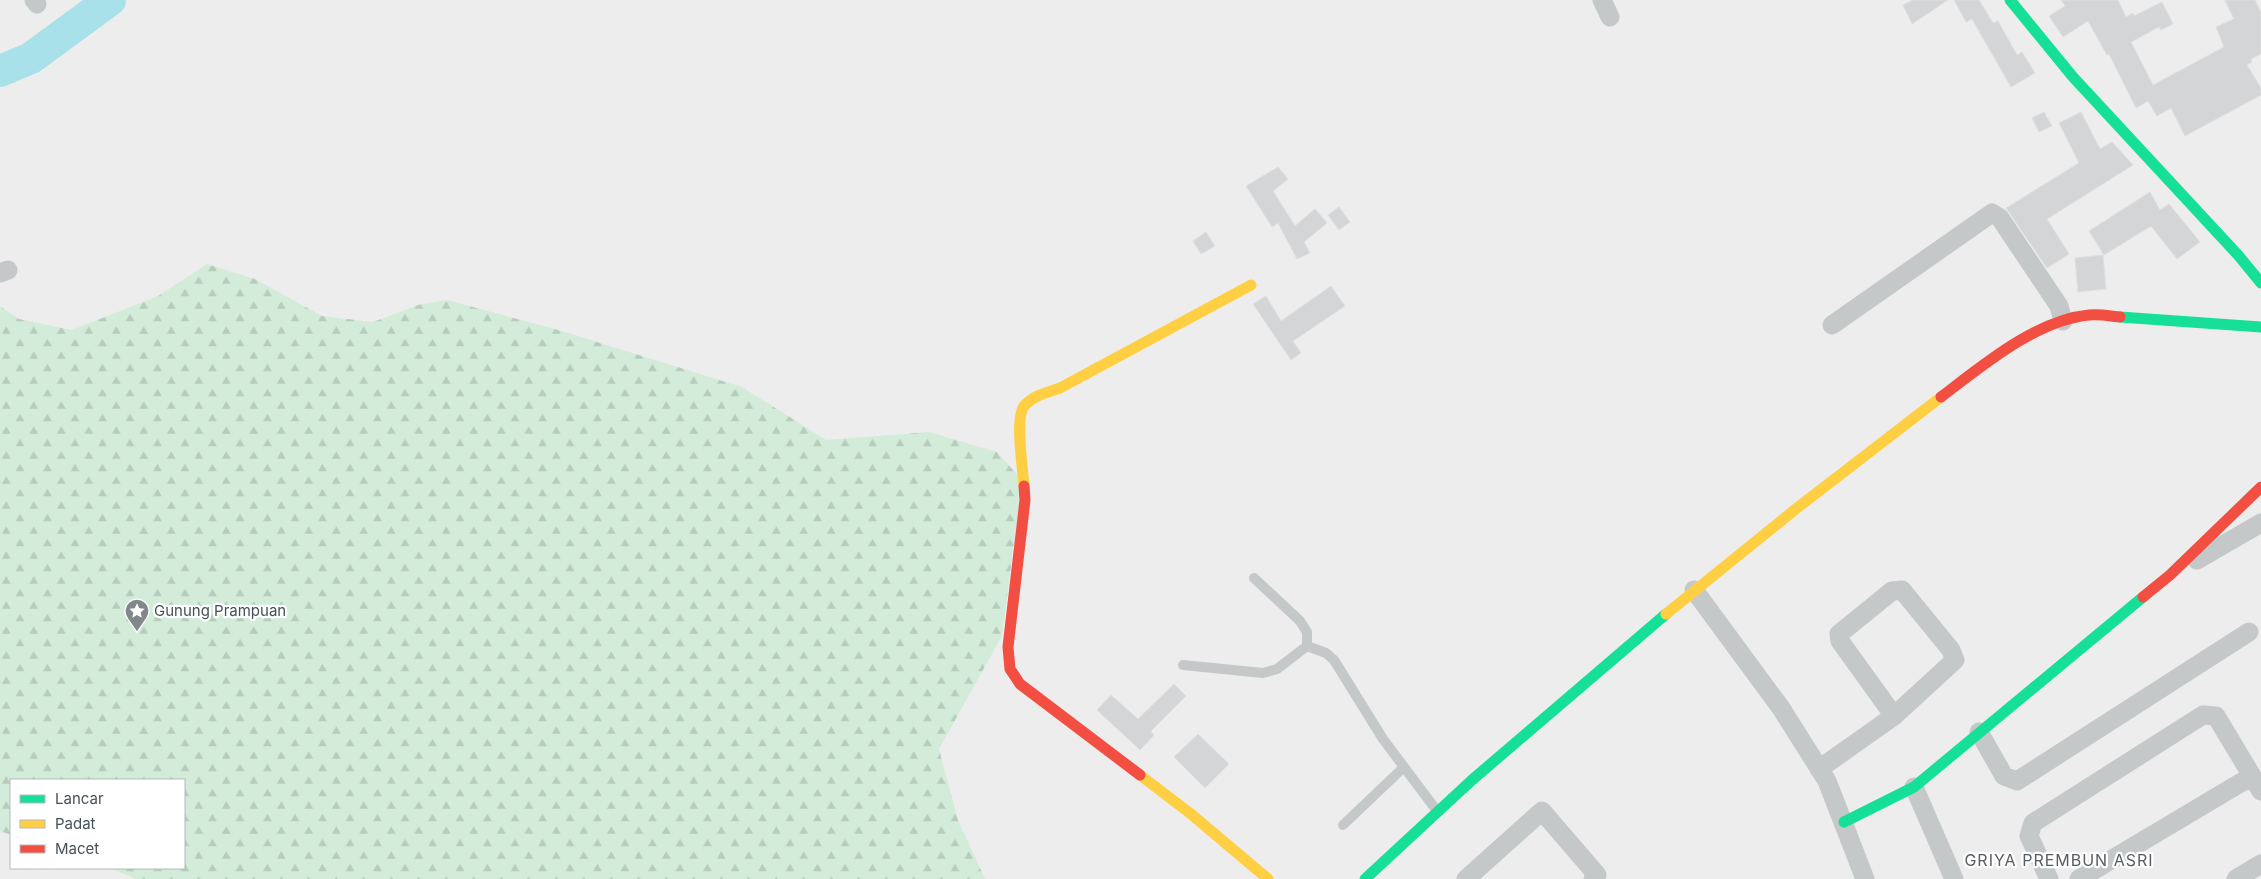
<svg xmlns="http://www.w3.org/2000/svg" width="2261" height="879" font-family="Inter,sans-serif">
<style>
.forest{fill:url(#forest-firs)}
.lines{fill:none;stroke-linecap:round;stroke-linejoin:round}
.river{stroke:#a8e1e9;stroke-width:32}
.building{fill:#d4d5d6;stroke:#dfdfe0}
.lane{stroke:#c4c8c9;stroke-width:10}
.street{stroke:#c4c8c9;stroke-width:19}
.fast{stroke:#16e098;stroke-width:11}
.slow{stroke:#ffcf43;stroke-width:11}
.jam{stroke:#f24e42;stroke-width:11}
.labels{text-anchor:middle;stroke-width:4.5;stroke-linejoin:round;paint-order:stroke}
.poi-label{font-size:15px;fill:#455158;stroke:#fff;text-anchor:start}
.neighbourhood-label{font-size:16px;letter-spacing:1px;fill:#595d61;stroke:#fff}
</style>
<defs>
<pattern id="forest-firs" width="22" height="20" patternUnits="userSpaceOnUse" patternTransform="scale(1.25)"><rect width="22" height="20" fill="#d2ecd9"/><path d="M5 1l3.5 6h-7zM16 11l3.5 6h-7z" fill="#b6ccbc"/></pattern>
</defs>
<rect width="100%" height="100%" fill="#eeeded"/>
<!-- forest -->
<path class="forest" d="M207,264L255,279L322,316L373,322L421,304L447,300L555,329L742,387L826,440L929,432L997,452L1022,480L1002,636L939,749L958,820L985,879H136L110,868H184V780H11V835L0,831V306L19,319L72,330L158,296Z"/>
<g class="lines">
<!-- river -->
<path class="river" d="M0,71L31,58L110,0"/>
</g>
<!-- building -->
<path class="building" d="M1913,0H1948L1912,24L1903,5Z
M1954,0H1979L1993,23L1998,21L2017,55L2022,52L2035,73L2011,87L1972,19L1966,22Z
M2061,0H2118L2126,17L2133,13L2134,16L2162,2L2173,24L2161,30L2159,27L2131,42L2153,85L2224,47L2216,27L2234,19L2225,0H2255L2261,13V54L2251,59L2252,62L2247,65L2261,88V95L2185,136L2171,108L2157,116L2148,101L2136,108L2109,54L2107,55L2088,21L2063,37L2049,16L2065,6Z
M2044,112L2052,126L2039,132L2032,118Z
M2081,112L2100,149L2112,142L2133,165L2047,219L2069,254L2047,268L2006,208L2079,163L2059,123Z
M1278,167L1288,179L1273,191L1295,226L1315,209L1327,223L1304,242L1310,253L1297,259L1278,223L1272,227L1246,186Z
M2150,192L2160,210L2169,204L2200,242L2177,259L2151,226L2104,255L2089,231Z
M1339,207L1350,222L1339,230L1328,215Z
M1206,232L1215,246L1201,254L1193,241Z
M2103,255L2106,289L2078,292L2075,258Z
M1331,286L1345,306L1293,341L1301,353L1291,360L1253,304L1266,296L1281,321Z
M1174,684L1186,696L1151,731L1154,735L1140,750L1097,710L1111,695L1138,719Z
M1198,734L1229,764L1205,788L1174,757Z"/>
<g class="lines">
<!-- lane -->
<path class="lane" d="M1254,578L1300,621L1307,632V646
M1183,665L1263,673L1277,669L1307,646L1326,653L1334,660L1383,739L1437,811
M1343,825L1404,767"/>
<!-- street -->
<path class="street" d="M34,0L37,4
M1602,0L1610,17
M0,273L8,270
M1832,325L1992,213L2000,218L2059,306L2063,321
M2197,560L2261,523
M1694,590L1781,708L1827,781L1865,879
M1979,732L2004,776L2017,781L2249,632
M1819,769L1894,716L1955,660L1951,650L1902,590L1892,591L1839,634L1840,641L1894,716
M1914,787L1954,879
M1466,879L1542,811L1597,875L1593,879
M2049,879L2029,836L2033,823L2203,715L2216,716L2261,791
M2079,879L2252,776
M2236,879L2261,864"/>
<!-- fast -->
<path class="fast" d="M2010,0L2073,77L2238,255L2261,283
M2120,317L2261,327
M1844,822L1914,787L2143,597
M1365,879L1472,780L1666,614"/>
<!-- slow -->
<path class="slow" d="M1024,486C1023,469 1014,415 1025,405C1035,395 1048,392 1060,388L1251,285
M1666,614L1797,508L1941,397
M1140,775L1191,814L1268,879"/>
<!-- jam -->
<path class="jam" d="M1941,397C1982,366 2036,320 2089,315C2099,314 2110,316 2120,317
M1024,486L1025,500L1008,647L1010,669L1020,684L1140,775
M2143,597L2170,575L2261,487"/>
</g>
<!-- icons -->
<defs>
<symbol id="sight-pin" viewBox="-11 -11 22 30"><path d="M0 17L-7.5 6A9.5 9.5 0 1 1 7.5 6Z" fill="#80888c" stroke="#fff"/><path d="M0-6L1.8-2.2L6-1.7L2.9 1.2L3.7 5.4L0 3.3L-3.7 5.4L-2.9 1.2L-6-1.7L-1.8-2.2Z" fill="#fff"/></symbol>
</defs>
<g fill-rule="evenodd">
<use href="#sight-pin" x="123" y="597" width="28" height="38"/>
</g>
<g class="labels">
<!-- poi labels -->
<g class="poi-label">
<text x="154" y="616">Gunung Prampuan</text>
</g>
<!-- neighbourhood labels -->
<g class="neighbourhood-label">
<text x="2059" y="866">GRIYA PREMBUN ASRI</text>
</g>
</g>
<!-- legend -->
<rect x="10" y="779" width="175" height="90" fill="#ffffff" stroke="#b5b9bc"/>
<rect x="20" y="795" width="25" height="8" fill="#16e098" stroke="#b5b9bc"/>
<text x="55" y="804" font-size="15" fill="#455158">Lancar</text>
<rect x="20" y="820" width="25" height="8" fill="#ffcf43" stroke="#b5b9bc"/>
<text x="55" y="829" font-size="15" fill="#455158">Padat</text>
<rect x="20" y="845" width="25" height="8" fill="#f24e42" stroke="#b5b9bc"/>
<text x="55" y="854" font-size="15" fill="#455158">Macet</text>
</svg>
